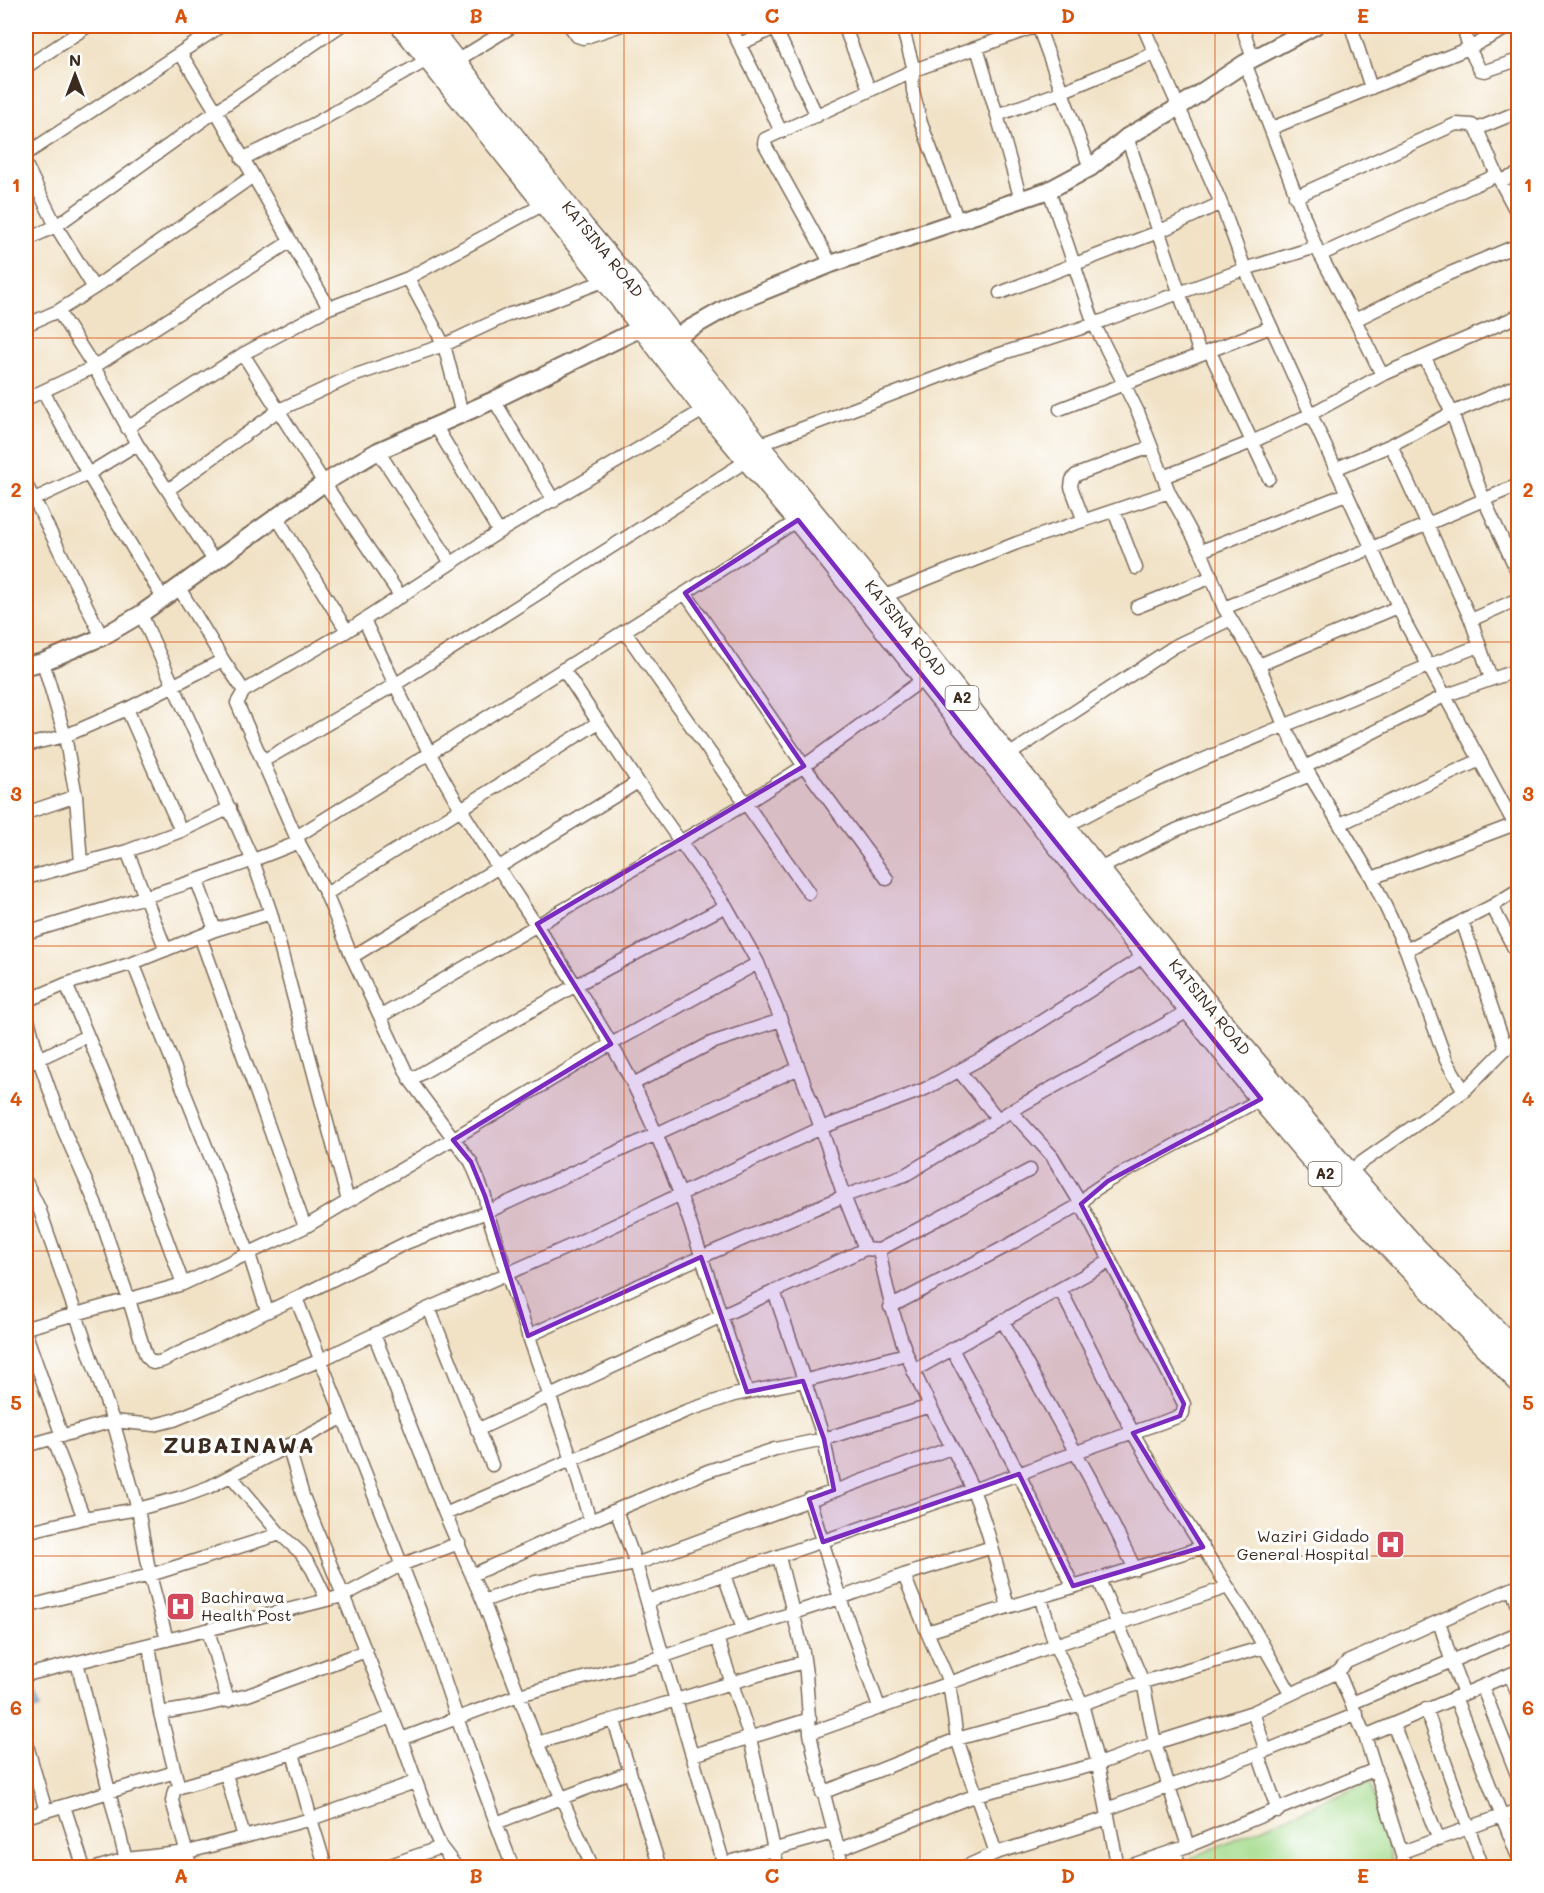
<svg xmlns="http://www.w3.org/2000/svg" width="1544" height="1893" font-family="Mali,sans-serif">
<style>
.park{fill:#a5dc8e;stroke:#708356;stroke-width:1.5}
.water{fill:url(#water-ripples);stroke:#56687e;stroke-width:1.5}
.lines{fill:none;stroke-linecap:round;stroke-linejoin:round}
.street-casing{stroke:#7b6a59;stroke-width:15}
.secondary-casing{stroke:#7b6a59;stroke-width:20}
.highway-casing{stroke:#7b6a59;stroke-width:24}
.street{stroke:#fff;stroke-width:12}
.secondary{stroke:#fff;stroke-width:16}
.highway{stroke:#fff;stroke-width:21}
.marked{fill:#7b2cbf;fill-opacity:0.2;stroke:#7b2cbf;stroke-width:4.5;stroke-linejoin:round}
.grid{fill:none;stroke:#d7540e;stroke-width:1.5;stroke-opacity:0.55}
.labels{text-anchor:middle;stroke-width:6;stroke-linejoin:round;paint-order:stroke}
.shield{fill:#fff;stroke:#766a62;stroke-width:1.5}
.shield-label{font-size:15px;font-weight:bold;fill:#3b2a1e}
.street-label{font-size:16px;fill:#3b2a1e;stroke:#fff}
.poi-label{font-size:16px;fill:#3b2a1e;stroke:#fff;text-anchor:end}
.district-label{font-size:22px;font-weight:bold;letter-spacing:1.5px;fill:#3b2a1e;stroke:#fff}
.neatline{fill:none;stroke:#d7540e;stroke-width:2}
.grid-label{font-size:20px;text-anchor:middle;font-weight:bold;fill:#d7540e}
</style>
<defs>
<pattern id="water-ripples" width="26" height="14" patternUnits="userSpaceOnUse" patternTransform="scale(1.5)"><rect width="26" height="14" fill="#70a7de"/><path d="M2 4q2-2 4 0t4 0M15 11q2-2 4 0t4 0" fill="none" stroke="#5d88b3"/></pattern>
</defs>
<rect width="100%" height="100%" fill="#fff"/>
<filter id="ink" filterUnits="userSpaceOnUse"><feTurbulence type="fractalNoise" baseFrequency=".0167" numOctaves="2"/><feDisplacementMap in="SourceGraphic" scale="12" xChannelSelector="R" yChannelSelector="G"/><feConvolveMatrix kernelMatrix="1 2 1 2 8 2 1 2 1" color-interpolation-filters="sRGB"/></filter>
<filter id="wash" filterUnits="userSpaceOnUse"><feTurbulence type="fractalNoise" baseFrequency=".008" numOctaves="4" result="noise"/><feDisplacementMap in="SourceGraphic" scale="24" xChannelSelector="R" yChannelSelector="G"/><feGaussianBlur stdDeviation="1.35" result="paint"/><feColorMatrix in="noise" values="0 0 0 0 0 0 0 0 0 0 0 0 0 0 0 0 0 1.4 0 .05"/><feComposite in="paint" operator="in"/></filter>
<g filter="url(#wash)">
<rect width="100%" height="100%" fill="#f1e2c6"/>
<!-- park -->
<path class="park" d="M1370,1781L1393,1867H1193L1191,1858Z"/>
<!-- water -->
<path class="water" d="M34,1684L40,1708L26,1712V1687Z"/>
</g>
<g filter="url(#ink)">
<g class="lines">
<defs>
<path id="street" d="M570,26L577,36L583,38L619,26
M730,26L756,77L781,132
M844,26L869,89
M902,26L914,70L912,80L913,91L921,123L958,221
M1038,26L1090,168
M1143,26L1221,203L1245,269L1406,624L1518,831
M1242,26L1253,59
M1351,26L1371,88
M1463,26L1469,48L1480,70L1485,71L1518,60
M775,28L817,116
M740,44L779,26
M977,48L997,115L1061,92L1155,53
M181,54L216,111L329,308
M456,61L513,26
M1245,63L1316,247L1355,320L1382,375
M26,67L88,26
M1518,112L1477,129L1497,175L1518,215
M997,115L1021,200
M1272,128L1469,48L1511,26
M1127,137L1200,354
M26,154L221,26
M242,159L314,124L429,59
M26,165L56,226L94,288
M1500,181L1518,174
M1049,190L1094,324L1138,412L1169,492L1201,551L1224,608L1259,665L1284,725L1305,767L1372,878L1406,950L1446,1060L1464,1091
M1295,197L1456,124L1472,125L1477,129
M26,240L56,226L216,111L340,26
M1320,255L1497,175
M831,264L764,143L765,139L914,70L1037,26
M408,278L444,345L462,414
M1000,293L1158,232L1221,203
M58,311L94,367L137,444L215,562
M1355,320L1448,274L1518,245
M26,325L58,311L94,288L253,176
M1210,352L1269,478
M243,354L324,483L401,597
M1425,358L1452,413L1484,500L1518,573
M43,391L88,474L163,598
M26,399L94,367L291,241
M494,400L554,501
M1060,409L1271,327
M435,425L499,532
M127,428L243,354L329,308L408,278L544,204
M758,445L994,356L1094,324L1245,269L1316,247
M1391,445L1471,620L1491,679
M378,451L451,563
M1335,469L1391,445L1452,413L1518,385
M1163,477L1252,442L1311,414L1382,375L1518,316
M26,485L34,499L102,637
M168,490L279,410L350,377L444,345L510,314L541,305L606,280
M26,503L88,474L137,444
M1114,511L1136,568
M276,516L347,631
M1084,521L1071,487L1072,480L1076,475L1150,447
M1201,551L1346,494
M179,588L223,660L244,691
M685,593L804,766L887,879
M882,597L1017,543L1169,492
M1137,607L1212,577
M1224,608L1372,548L1518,485
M141,614L253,861L271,913L348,1201
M364,620C395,684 425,749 461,809C517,901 582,986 632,1082C682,1180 710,1289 747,1392
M1471,620L1518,599
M625,632L809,893
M43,662L65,736L76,796L81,863
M1259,665L1398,607
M563,669L638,782L726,906L758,963L781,1020L821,1128L844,1196L865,1249
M127,709L181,831
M26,745L65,736L127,709L223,660
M1007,756L1175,646L1231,619
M263,761L396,684L748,460
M1305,767L1444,696L1518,670
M26,813L76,796
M1340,824L1480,760
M1065,827C1151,779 1244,742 1335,705C1383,685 1430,664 1479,646
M296,837L685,593L798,520
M127,851L166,950
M1099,869L1176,830L1310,775
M26,878L127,851L181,831L230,808
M1372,878L1518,823
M197,881L215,930
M326,894L599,722
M1492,906L1518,956
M1462,921L1506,1049
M26,933C118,905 210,879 299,842
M200,936L305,1227
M1406,950L1492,906L1518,890
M352,957L638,782
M133,963L249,1254L267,1311
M66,984L123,1120L183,1284
M26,1001L66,984L133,963L215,930L271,913
M26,1012L39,1060L64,1131L95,1202L129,1300L146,1356L153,1363L162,1361L296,1298L406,1243L487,1212L799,1068
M381,1016L745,804L804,766L925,678
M26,1065L87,1036
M959,1071L998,1119
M410,1080L576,985L726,906
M633,1084L711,1043L781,1020
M1348,1172L1464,1091L1518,1036
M26,1182L39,1208L113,1421L138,1509L150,1575L280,1534
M879,1250C887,1291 896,1330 913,1369C930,1410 954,1448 972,1488C988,1526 997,1567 1008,1607
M1060,1289L1133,1433L1167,1492L1246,1615L1291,1694
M774,1291L824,1439L834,1490
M296,1298L429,1634L457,1718L513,1868
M890,1307L1005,1247L1081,1204L1090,1193L1108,1181L1261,1099
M429,1308L492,1465
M1003,1321L1092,1482L1135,1569
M26,1328L183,1284L305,1227L611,1044L758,963
M26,1334L62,1436
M374,1334L445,1514L483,1601L537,1743L593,1868
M528,1336L701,1257L844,1196L905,1175L1011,1111L1190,1010
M952,1349L1019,1474L1073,1586
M913,1371L1110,1261
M477,1430L865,1249L879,1250L1030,1170
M53,1438L84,1518
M288,1445L303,1496L401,1739L434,1832L441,1847L457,1868
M26,1446L113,1421L154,1425L174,1420L321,1360L429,1308L579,1242L821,1128L925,1089L988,1055L1146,955
M231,1476L280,1534L301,1553L312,1569L327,1600
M809,1499L840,1598L879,1707
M616,1510L636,1564L725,1868
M445,1514L686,1411L734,1395L803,1381L906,1354
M590,1521L572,1460L507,1274L487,1212L485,1196L471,1162L410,1080L352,957L326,894L296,837L237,703L244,691L347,631L499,532L705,409
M26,1532L84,1518L138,1509L182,1497L209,1487L342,1418
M779,1557L803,1652L806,1674L810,1733L815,1759L843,1868
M472,1575L590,1521L708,1471L775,1449L824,1439L930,1406
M724,1575L743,1629
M904,1575L927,1632L949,1682L957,1739L996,1853
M1512,1589L1518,1606
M1040,1596L1055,1645L1082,1704L1098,1764L1118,1868
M483,1601L536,1582L636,1564L951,1448
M647,1601L1019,1474C1072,1452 1126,1435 1180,1416L1183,1413L1184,1404L1081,1204L1052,1156L1011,1111
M26,1607L150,1575L167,1640
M1439,1621L1452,1663L1464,1694
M208,1630L228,1701
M927,1632L1203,1547
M717,1638L750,1738L778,1868
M149,1645L160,1713L177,1780
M77,1662L128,1868
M1338,1672L1365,1736L1406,1868
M1510,1674L1518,1695
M26,1675L343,1596L401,1565L459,1543
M1482,1686L1518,1777
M1455,1697L1518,1857
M1352,1703L1518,1633
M1426,1709L1483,1868
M1253,1712L1266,1751
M160,1713L202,1706L248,1695L366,1651
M614,1721L660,1868
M1393,1724L1439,1840
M810,1733L1055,1645L1228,1587
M1365,1736L1518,1671
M401,1739L519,1695L662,1657L743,1629L840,1598L904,1575L992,1547
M26,1742L46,1811L175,1772
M537,1743C626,1717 714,1686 804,1662
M293,1753L311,1819L326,1868
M1258,1754L1278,1811
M693,1755L810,1719
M226,1774L244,1837
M822,1793L957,1739L1082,1704L1143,1682L1264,1647
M64,1806L84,1868
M1107,1809L1258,1754L1357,1714
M26,1817L46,1811
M496,1823L630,1772
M1188,1846L1376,1769
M838,1850L976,1795L1098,1764L1155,1743L1143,1682L1099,1580
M1175,1850L1180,1868
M1402,1852L1518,1810
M96,1868L126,1859L188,1852L311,1819L415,1782
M191,1868L172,1801L174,1791L180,1787L293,1753L392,1717
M382,1868L441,1847
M707,1868L833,1833
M962,1868L996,1853L1108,1818
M1123,1868L1188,1846L1155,1743L1253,1712L1338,1672L1347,1662L1518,1586"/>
<path id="secondary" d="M675,337L737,302L831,264L1049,190L1090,168L1127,137L1179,107L1245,63L1315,26
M26,666L43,662L102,637L141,614L324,483L378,451L494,400L643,327"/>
<path id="highway" d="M402,26L606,280L705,409L798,520L1261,1099L1365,1222L1518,1381
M428,26L584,228L649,305L758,445L882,597L1007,756L1221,1021L1348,1172L1415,1247L1518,1353"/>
</defs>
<!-- street casing -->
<use href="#street" class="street-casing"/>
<!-- secondary casing -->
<use href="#secondary" class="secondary-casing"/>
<!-- highway casing -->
<use href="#highway" class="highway-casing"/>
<!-- street -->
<use href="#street" class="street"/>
<!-- secondary -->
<use href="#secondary" class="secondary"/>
<!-- highway -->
<use href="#highway" class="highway"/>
</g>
</g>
<!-- marked area -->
<path class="marked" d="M798,520L1261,1099L1108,1181L1081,1204L1184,1404L1180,1416L1133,1433L1203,1547L1073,1586L1019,1474L823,1542L809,1499L834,1490L824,1439L803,1381L747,1392L701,1257L528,1336L485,1196L471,1162L453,1140L611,1044L537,924L804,766L685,593Z"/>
<!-- grid -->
<path class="grid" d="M329,26V1868M624,26V1868M920,26V1868M1215,26V1868M26,338H1518M26,642H1518M26,946H1518M26,1251H1518M26,1556H1518"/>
<!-- icons -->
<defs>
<symbol id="hospital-square" viewBox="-11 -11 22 22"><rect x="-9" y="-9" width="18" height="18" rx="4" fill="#d1495b" stroke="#fff"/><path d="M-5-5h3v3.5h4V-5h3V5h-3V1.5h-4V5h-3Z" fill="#fff"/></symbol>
</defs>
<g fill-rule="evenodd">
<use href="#hospital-square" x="1374" y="1528" width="33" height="33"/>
<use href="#hospital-square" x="164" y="1590" width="33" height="33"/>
</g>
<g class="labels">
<!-- shield labels -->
<g class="shield">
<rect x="945.5" y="686" width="33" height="24" rx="4.5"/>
<rect x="1308.5" y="1162" width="33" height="24" rx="4.5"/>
</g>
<g class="shield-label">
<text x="962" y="703">A2</text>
<text x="1325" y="1179">A2</text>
</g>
<!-- street labels -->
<g class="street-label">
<text transform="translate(603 249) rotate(51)" y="6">KATSINA ROAD</text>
<text transform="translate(906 628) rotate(51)" y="6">KATSINA ROAD</text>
<text transform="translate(1210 1007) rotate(51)" y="6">KATSINA ROAD</text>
</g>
<!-- poi labels -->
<g class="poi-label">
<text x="1369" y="1542">Waziri Gidado<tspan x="1369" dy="18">General Hospital</tspan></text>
<text x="201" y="1603" text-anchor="start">Bachirawa<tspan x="201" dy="18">Health Post</tspan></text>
</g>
<!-- district labels -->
<g class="district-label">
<text x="239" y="1453">ZUBAINAWA</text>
</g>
</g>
<!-- margin -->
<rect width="1544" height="1893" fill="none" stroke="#fff" stroke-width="66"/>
<!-- north arrow -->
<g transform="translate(75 75)" stroke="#ffffff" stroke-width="4.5" paint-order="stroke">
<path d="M0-4.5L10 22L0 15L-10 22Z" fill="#3b2a1e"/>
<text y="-9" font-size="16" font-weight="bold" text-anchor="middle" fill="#3b2a1e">N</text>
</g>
<rect x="33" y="33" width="1478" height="1827" class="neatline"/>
<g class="grid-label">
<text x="181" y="23">A</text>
<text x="476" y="23">B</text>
<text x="772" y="23">C</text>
<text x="1068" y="23">D</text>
<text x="1363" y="23">E</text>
<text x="16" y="192">1</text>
<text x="1528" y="192">1</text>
<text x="16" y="497">2</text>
<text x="1528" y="497">2</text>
<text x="16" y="801">3</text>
<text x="1528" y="801">3</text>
<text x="16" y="1106">4</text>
<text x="1528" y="1106">4</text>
<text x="16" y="1410">5</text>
<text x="1528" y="1410">5</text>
<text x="16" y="1715">6</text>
<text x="1528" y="1715">6</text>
<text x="181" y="1883">A</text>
<text x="476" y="1883">B</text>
<text x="772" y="1883">C</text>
<text x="1068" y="1883">D</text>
<text x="1363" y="1883">E</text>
</g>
</svg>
